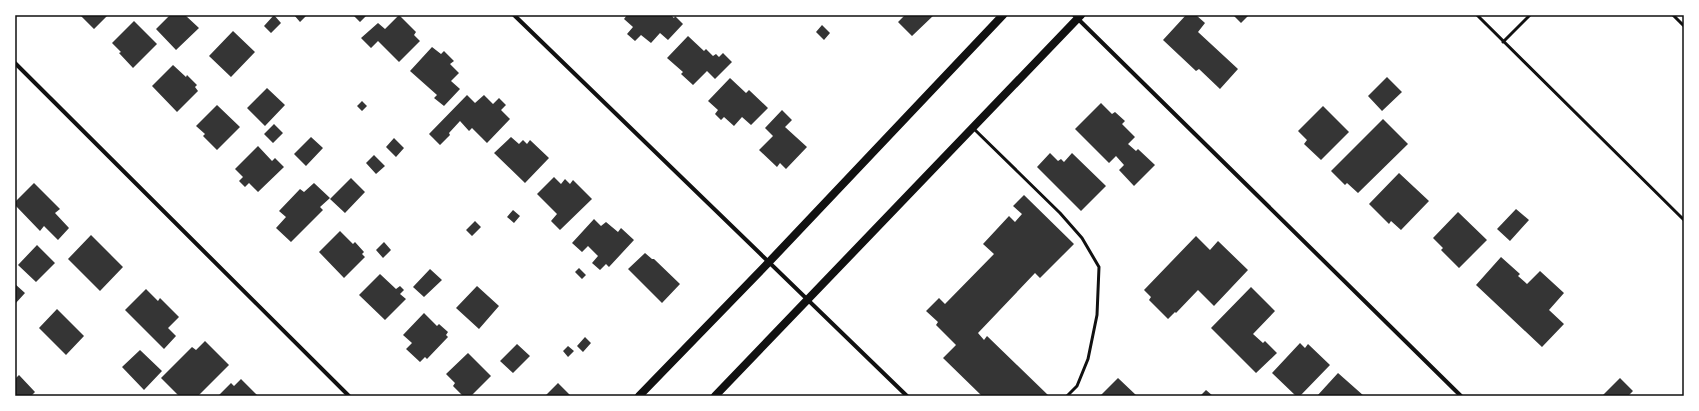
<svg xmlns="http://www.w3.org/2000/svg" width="1699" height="411" font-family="Signika,sans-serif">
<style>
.building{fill:#353535}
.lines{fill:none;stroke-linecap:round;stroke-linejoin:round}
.service{stroke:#111;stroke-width:3}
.minor{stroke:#111;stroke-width:4}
.secondary{stroke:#111;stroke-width:8}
.neatline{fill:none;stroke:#111;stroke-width:1.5}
</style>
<rect width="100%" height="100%" fill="#fff"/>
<!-- building -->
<path class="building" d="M80,15H108L94,29Z
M170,15H185L199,28L176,50L156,29Z
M274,15L281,23L271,33L264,26Z
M294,15H307L300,22Z
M353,15H367L360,22Z
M399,15L416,32L414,35L420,41L399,62L378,41L371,48L361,38L378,23L385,29Z
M627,15H671L674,18L675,16L683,24L668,40L660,33L651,43L641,35L635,41L627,34L633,27L624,19Z
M905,15H934L912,36L898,22Z
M1186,15H1196L1205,23L1198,32L1238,69L1220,89L1199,69L1196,71L1163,40Z
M1233,15H1249L1241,23Z
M134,21L157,44L133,68L119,53L121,52L112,43Z
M822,25L830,33L824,40L816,32Z
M233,31L255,52L231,77L209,56Z
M688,36L704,51L706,49L713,56L716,54L719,57L723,53L732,62L715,79L707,71L693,85L681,74L683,72L667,58Z
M432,47L441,54L444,51L454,61L450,64L459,73L451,81L460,89L444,106L434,98L437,95L410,71Z
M173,65L186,77L187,75L197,85L195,87L198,91L177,112L152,86Z
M1387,77L1402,92L1382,111L1368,96Z
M730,78L746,93L749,90L768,108L751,125L742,117L734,126L724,117L721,120L715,114L718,110L708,101Z
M267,88L285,105L265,126L247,108Z
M467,95L475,103L484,95L493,104L499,98L506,105L501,110L510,119L487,143L472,128L469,131L460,121L449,133L450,135L440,145L429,134Z
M362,101L367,106L362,111L357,106Z
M1101,103L1112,114L1115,112L1125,121L1122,124L1135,137L1128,144L1136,151L1138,149L1155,165L1134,186L1119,170L1124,165L1116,156L1109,163L1075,129Z
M217,105L240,127L217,150L203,136L205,134L196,126Z
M1323,106L1349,132L1321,160L1304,144L1307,140L1298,131Z
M782,110L792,120L785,127L807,147L786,169L780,163L777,167L759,150L773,136L765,128Z
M1383,119L1408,144L1358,193L1347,183L1345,185L1331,171Z
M274,124L283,133L273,143L264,134Z
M311,137L323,148L306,166L294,154Z
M511,137L519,144L523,140L527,144L530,140L549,158L525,183L494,153Z
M394,138L404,148L396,157L386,147Z
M258,146L272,161L275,158L284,167L258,192L249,183L245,187L239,181L243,177L235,169Z
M1050,153L1058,161L1061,159L1064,162L1072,153L1106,186L1081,211L1037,167Z
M374,155L385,166L376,174L366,163Z
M1399,173L1429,201L1401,230L1391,221L1389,224L1369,204Z
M554,177L561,184L565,179L570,184L573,180L592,199L560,230L551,221L557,214L537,194Z
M351,178L365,192L345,213L330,199Z
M34,183L60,209L55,213L69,228L58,240L44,226L40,231L15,205V202Z
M314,183L330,198L320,207L323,210L291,242L276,228L286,217L279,211L300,189L304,192Z
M1024,195L1074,244L1040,278L1035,273L978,333L984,340L987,336L1049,396H982L943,358L956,345L936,325L938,322L926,311L939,298L945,304L994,254L983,244L1009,216L1015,222L1022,214L1013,206Z
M1516,209L1529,220L1510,241L1497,229Z
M513,210L520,216L514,223L507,217Z
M1458,212L1487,240L1459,268L1441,250L1443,248L1433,238Z
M594,219L601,226L606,222L618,232L621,228L634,240L609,267L606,264L600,270L592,263L598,256L588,246L582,252L572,243Z
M475,221L481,227L472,236L466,230Z
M340,231L353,244L355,242L364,252L362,254L365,257L344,278L319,252Z
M91,235L123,267L100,291L68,259Z
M1196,236L1210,250L1218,241L1248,270L1214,306L1198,290L1176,313L1175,312L1168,319L1149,300L1151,297L1144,290Z
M384,242L391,250L383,258L376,250Z
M37,245L55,263L36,282L18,265Z
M645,253L652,259H654L680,284L662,303L628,269Z
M1501,257L1520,274L1518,276L1527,284L1540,271L1564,293L1549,310L1564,324L1542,347L1476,285Z
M579,268L586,275L582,279L575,272Z
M430,269L442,280L424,297L413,287Z
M380,274L396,289L400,286L404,290L400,294L406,299L385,320L359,295Z
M15,284L25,293L15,304Z
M477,286L499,306L479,329L456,308Z
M1251,287L1275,311L1253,334L1263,343L1265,341L1277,353L1256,373L1211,328Z
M146,289L158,301L160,298L179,317L168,328L176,336L164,349L125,310Z
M57,309L84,336L66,355L39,328Z
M424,313L437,326L439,324L448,332L446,335L448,337L427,359L425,357L420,362L406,349L412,343L403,335Z
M585,337L591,343L583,352L577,346Z
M205,341L229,365L198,396H179L161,378L192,347L196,350Z
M1300,343L1305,348L1308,344L1330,365L1300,396H1296L1272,373Z
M517,344L530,356L513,373L500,361Z
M568,346L574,351L568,357L563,351Z
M140,350L162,371L144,390L122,367Z
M468,353L491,376L471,396H463L453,386L455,383L446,374Z
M1338,373L1364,396H1317Z
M19,375L35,392L31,396H15V379Z
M1118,378L1137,396H1100Z
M1620,378L1633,391L1628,396H1602Z
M241,379L258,396H218L231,383L234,386Z
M558,383L571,396H545Z
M1206,390L1213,396H1200Z"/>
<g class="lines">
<!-- service -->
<path class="service" d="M1477,15L1684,220
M1673,15L1684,26
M1503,42L1530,15
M973,128L1060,213L1082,238L1099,267L1097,315L1088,359L1077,386L1067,396"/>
<!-- minor -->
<path class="minor" d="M514,15L907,396
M1074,15L1461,396
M15,63L349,396"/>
<!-- secondary -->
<path class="secondary" d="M639,396L769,262L1003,15
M715,396L1081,15"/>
</g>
<!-- border -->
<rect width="1699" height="411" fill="none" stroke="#ffffff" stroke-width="32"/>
<rect x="16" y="16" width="1667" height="379" class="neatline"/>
</svg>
